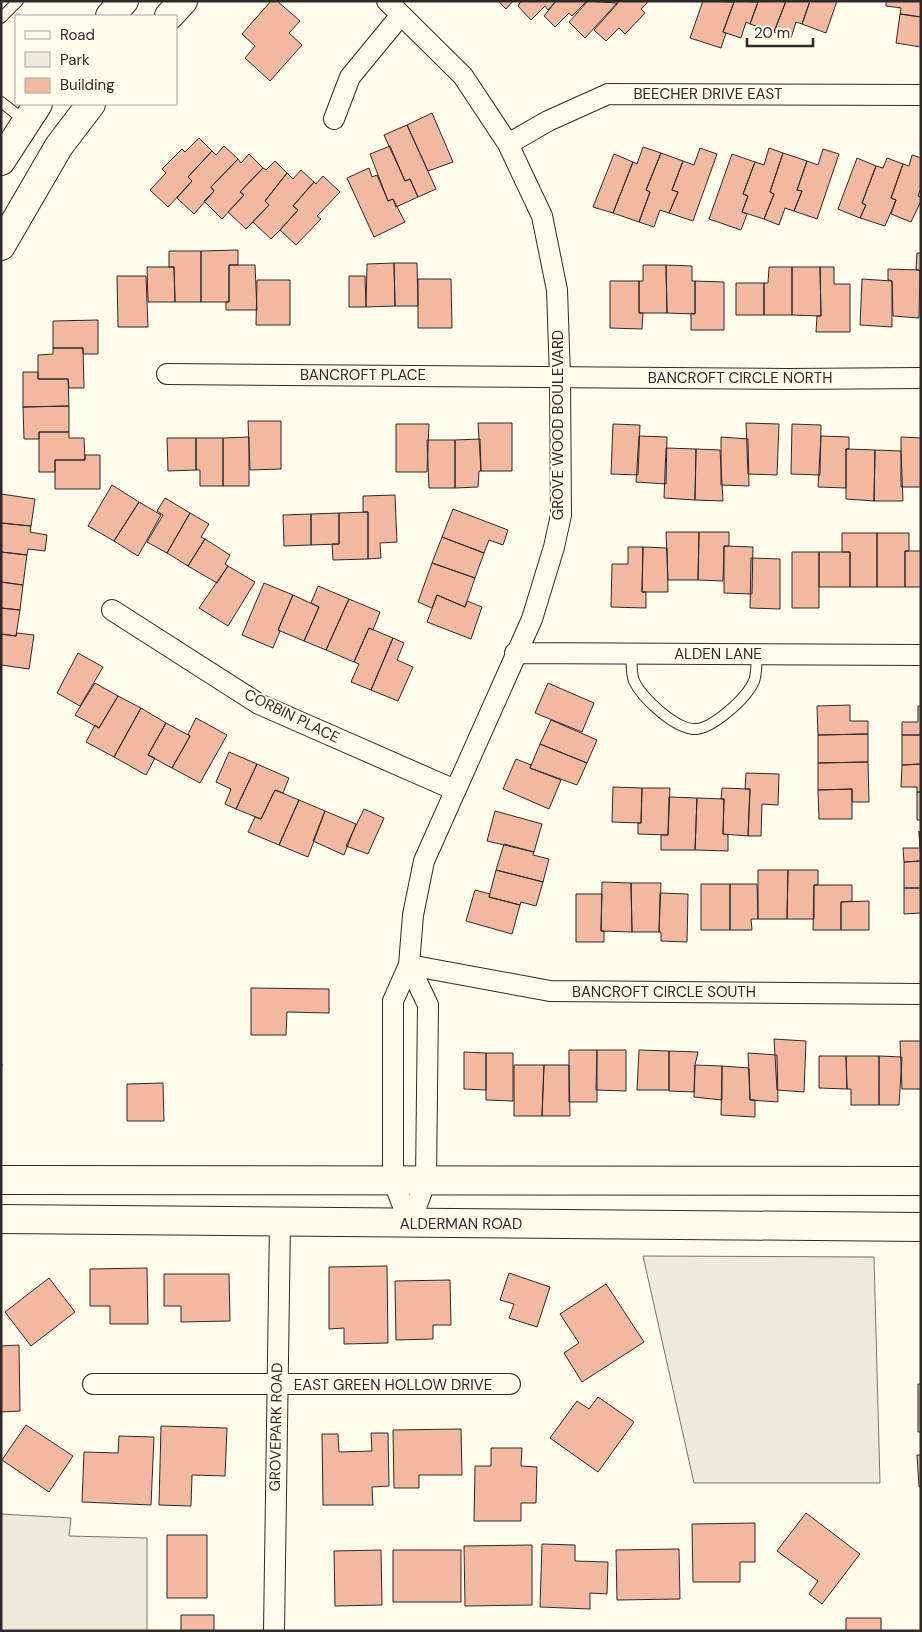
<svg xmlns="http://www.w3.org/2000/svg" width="922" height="1632" font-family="'DM Sans',sans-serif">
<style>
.green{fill:#ecebdb;stroke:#74746e}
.building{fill:#f2b8a0;stroke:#2b2b2b}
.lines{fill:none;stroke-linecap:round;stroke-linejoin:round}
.service-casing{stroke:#2b2b2b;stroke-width:12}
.minor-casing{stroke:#2b2b2b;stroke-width:22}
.secondary-casing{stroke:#2b2b2b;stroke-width:30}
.service{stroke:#fdfbea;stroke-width:10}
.minor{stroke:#fdfbea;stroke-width:20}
.secondary{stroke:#fdfbea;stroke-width:28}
.power{stroke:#c62828;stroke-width:1;stroke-dasharray:18 4 2.5 4;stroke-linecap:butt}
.labels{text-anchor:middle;stroke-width:4;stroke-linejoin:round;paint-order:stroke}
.street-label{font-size:15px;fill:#2b2b2b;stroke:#fdfbea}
</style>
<rect width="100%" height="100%" fill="#fdfbea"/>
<!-- green -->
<path class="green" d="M643,1256L874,1257L880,1483H694Z
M1,1514L71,1518L69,1536L147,1538V1631H1Z"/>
<!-- building -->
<path class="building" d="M271,1H277L300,21L289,33L302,45L270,81L245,58L255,46L242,34Z
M498,1H513L506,9Z
M556,1L548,10L545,6L531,20L518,6L521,1Z
M556,1H587L572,16L569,13L555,27L544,16Z
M588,1L617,3L585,38L569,22Z
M617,1H649L641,9L645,13L625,34L619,28L606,41L594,30L618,3Z
M703,1L734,2L723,32L726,33L721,48L690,38Z
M733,1L758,2L750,24L746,22L741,38L723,32L734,2Z
M756,1H786L774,32L750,24L758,2Z
M786,1H810L802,24L796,22L791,38L774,32Z
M810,1H837L826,33L802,24Z
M886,1H921V17L900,14L901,8L886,6Z
M900,14L921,17V47L896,43Z
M432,113L453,162L428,171L407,125Z
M407,125L436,189L418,197L410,179L405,181L384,135Z
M199,138L212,151L188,177L192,181L168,207L150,190L166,173L162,169L182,149L185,152Z
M224,146L238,159L211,187L214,191L194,214L177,198L192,181L188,177L212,151L216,155Z
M390,146L405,181L410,179L418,197L396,207L393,199L388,201L370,154Z
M643,147L661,153L646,190L650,192L639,222L613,213L633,162L637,164Z
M700,148L717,154L693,221L669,213L678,192L672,190L683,161L694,165Z
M769,148L783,153L770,192L774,194L764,219L742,212L748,196L743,194L755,162L764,165Z
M823,149L839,154L817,219L794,211L802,191L797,190L807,161L818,165Z
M661,153L683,161L672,190L678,192L669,213L660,210L654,227L639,222L650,192L646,190Z
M783,153L807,161L797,190L802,191L794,211L785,208L779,225L764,219L774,194L770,192Z
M249,154L263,168L240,192L244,195L222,219L204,201L214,191L211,187L238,159L241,163Z
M614,154L633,162L613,213L593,207Z
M732,154L755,162L743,194L748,196L742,212L747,214L741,230L709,219Z
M912,155L921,158V187L918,196L921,197V201L911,222L891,214L896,200L891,198L903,164L909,166Z
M857,158L876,166L862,203L866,205L860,218L838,209Z
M887,158L903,164L891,198L896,200L885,226L860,218L866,205L862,203L876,166L883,168Z
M275,161L287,173L265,201L269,205L246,229L228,212L244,195L240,192L263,168L266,170Z
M369,168L372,177L377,175L388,201L393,199L405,222L374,237L347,178Z
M301,170L314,182L293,206L298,210L280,230L271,239L253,222L246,229L269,205L265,201L287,173L293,179Z
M323,176L340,192L317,216L321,219L296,245L280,230L298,210L293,206L314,182L316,184Z
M238,250V265H229V302H201V251Z
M169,251H201V302H175L174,267H169Z
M917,253H921V303L920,270H916Z
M394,263L395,306L366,307L367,264Z
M394,263H417L418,306H395Z
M229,265H255L257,310H226V302H229Z
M643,265H666L667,313H639V281H643Z
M666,265L692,266V281H695V314L667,313Z
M147,267H174L175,302H148Z
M769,267H792V315H764V283H768Z
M792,267H820L821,316L792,315Z
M820,267H834V284H850V332H816L817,316H821Z
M888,269L920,270L919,318L893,316L892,281L888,280Z
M117,276H146L148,327H118Z
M349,276H365L366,307H349Z
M418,279H451L452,328H418Z
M862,279L892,281V327L860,325Z
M257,280H290V325H256Z
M610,281H639V313H643L642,329L610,328Z
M695,281L724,282V330H691V313L695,314Z
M736,283H764V315H736Z
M98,320V354H83V348H53V321Z
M53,348H83L84,388H69L68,379H38V355L53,354Z
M23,372H38V379H68L69,406L23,407Z
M69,406V432H39V439H24L23,407Z
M248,421H281V469L250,470Z
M478,423H512V471H481Z
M746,423L779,424L777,475L748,474Z
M396,424H429L427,472H396Z
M613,424L640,425L638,475L611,474Z
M792,424L821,425L820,475L791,474Z
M39,432H69V438H84L85,460H55V472H39Z
M639,436L667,437L666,484L636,482Z
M821,436L849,437V449H846V488L818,487Z
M249,437V486H223V438Z
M721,437L748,439L749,486L721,485Z
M901,437L921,438V487H901Z
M167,438H196V470L168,471Z
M196,438H223V486H200V470H196Z
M480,439L481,471H479L478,487L455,488V440Z
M427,440H455V488H429Z
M666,448L696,449L695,500L664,498Z
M696,449L720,450L723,501L695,500Z
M846,449L875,450L874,501L846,499Z
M875,450L901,451L903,501H874Z
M85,455H100V489H55V460H85Z
M112,485L139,502L114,541L88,526Z
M1,494L35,499L31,526L1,523Z
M395,495L397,542L380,543L381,558L368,559V512H363V496Z
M165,498L190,513L167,553L147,542L163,515L157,511Z
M139,502L161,515L138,556L114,541Z
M453,509L508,530L503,545L489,540L484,553L442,537Z
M368,512V559L333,560L332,544H339V513Z
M190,513L209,524L201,537L205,539L188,566L167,553Z
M339,513V544L311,545V514Z
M311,514V545L284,546L283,515Z
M1,523L31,526L30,532L47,535L45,551L28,549L27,555L1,552Z
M666,532H699L698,580H668Z
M699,532H729V546H724L723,581L698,580Z
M842,533H877V587H850V552H842Z
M877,533H909V551H905V587H877Z
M442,537L484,553L475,578L432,563Z
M205,539L230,555L225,564L228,566L217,583L188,566Z
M724,546L753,547L752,594L724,593Z
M628,547H643L642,592H646V608L611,607L612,564H628Z
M643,547L667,548L668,592H642Z
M905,551H921V587H905Z
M1,552L27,555L23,585L1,582Z
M792,552H819V608H792Z
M819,552H850V587H819Z
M751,558L780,559V609L750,608Z
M432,563L475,578L465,607L437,595L432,608L418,602Z
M228,566L255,582L228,626L199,608Z
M1,582L23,585L20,610L1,608Z
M264,583L293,595L278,630L280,631L273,648L242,635Z
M318,586L349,599L326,650L304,641L319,607L311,603Z
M293,595L319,607L304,641L278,630Z
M437,595L465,607L467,601L482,607L471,639L427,622Z
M349,599L380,612L373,630L369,628L354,662L326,650Z
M1,608L20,610L16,636L1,634Z
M369,628L393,638L371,690L351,682L359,664L354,662Z
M17,633L34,635L29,669L1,665V634L16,636Z
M393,638L404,643L397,660L413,667L398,701L371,690Z
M78,653L103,667L80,706L57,693Z
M95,683L118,696L99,728L75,715Z
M548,683L594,703L582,732L535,713Z
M118,696L141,708L114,757L86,742L95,725L99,728Z
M850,705V721H868V734L818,735L817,706Z
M918,706H921V735H902V722H918Z
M141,708L166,723L148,755L155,758L146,775L114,757Z
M196,718L227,735L200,783L172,768L190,736L188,734Z
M551,720L597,740L587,763L540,744Z
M166,723L190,736L172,768L148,755Z
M868,734V762L818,763V735Z
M902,735H921V764L902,765Z
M540,744L587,763L577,785L530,768Z
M229,752L257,764L236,809L225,804L231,789L216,782Z
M516,759L531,765L530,768L561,780L549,809L503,789Z
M868,762L869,802H852V789L818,790V763Z
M257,764L289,778L283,793L275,790L261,819L236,809Z
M921,764V792H917V787H901L902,765Z
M746,773L779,774L778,805L762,804L761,836H748L750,789H745Z
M613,787L642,788L641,823L612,822Z
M642,788H670L668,835L638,834V823H641Z
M722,788L750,789L748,836L723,834L724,799H721Z
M852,789V819H819L818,790Z
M275,790L299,800L279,845L248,832L255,817L261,819Z
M917,792H921V820H917Z
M669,797L697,798L695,850H661V835H668Z
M697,798L724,799L723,834L728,835V851L695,850Z
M299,800L325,811L308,857L279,845Z
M364,809L384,818L368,854L346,846Z
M325,811L356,824L344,855L313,841Z
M495,811L542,824L534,852L487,841Z
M919,831L921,861L904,862L903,848H920Z
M504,844L534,852L533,855L549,859L543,882L496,870Z
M921,861V888H904V862Z
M496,870L543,882L536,906L521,902L520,905L489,897Z
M758,870H788L787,919H758Z
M788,870H818V885H814V919H787Z
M602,882L631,883L632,932L601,931Z
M631,883H661L659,932H632Z
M701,884H730V930H701Z
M730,884H757L758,919H751L752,930H730Z
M814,885H852V901L841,902V930H813Z
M904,888H921V916L920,913L904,914Z
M475,890L490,894L489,897L520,905L512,934L466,921Z
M660,893L688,894L687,942L661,941V932H659Z
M576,894H602L601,931H604V942H576Z
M869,901V930H841V902Z
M251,988L329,989V1013L287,1012L286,1035H251Z
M774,1039L806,1041L804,1092L777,1090Z
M900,1041H921V1089H902Z
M569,1050H597V1102H569Z
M597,1050H626V1091L596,1090Z
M639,1050L669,1051V1090H637Z
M669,1051L698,1052L695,1065L694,1092L669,1091Z
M464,1052L486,1053V1090L464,1089Z
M486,1053H513V1101L486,1100Z
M748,1053L777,1055L778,1102L750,1100Z
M819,1056H846L847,1089L819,1088Z
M846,1056H879V1105H851V1089H847Z
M879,1056L902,1057L899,1105H879Z
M514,1065H544L542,1116H514Z
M544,1065H569L570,1116H542Z
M695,1065L722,1066V1100L694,1097Z
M722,1066L749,1068L750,1100H755V1117L721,1115Z
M163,1083L164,1121H127V1084Z
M387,1266L388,1343L344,1344V1328L329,1329V1267Z
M147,1268L148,1324H110V1306H90V1269Z
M509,1273L550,1287L537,1327L509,1318L514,1304L500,1300Z
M164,1274H229L230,1321L181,1322V1306H164Z
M49,1278L75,1312L31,1346L5,1312Z
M450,1280L451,1325H433V1339L396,1340L395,1281Z
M606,1284L644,1342L582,1382L564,1353L579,1343L560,1314Z
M19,1345L20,1411L1,1412V1346Z
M918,1384H921V1432H918Z
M598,1397L634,1422L598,1472L550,1438L577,1401L589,1409Z
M26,1425L73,1456L49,1492L2,1460Z
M161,1426L227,1428L225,1476L192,1475L191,1506L159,1505Z
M461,1429L462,1475H419V1488H394L393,1430Z
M371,1433H388L389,1486L372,1487L373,1505H323L322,1434H338L339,1452L372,1451Z
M119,1436L154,1437L151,1505L82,1502L84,1452L118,1453Z
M491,1448H522L521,1466L537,1467L536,1503H521V1521H474L475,1466H491Z
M917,1455H921V1487H919Z
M806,1513L860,1554L822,1604L809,1594L818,1581L777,1551Z
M755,1523V1562H740V1582H693L692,1524Z
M167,1535H207V1598H167Z
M542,1544L575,1545V1561L608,1562L607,1594L590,1593V1609L540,1607Z
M532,1545V1605L465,1606L464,1546Z
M679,1549L680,1599L617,1600L616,1550Z
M381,1550L382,1605L335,1606L334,1551Z
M393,1550H461V1602H393Z
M181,1615H214V1631H181Z
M846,1618H881V1631H846Z"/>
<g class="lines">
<defs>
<path id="service" d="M1,18L18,1
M1,102L25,121
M631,654C632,662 631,674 634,681C642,698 676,730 696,729C713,728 747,698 754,681C757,674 756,663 757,655"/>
<path id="minor" d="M387,1L463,76L508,144L542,216L557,290L560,376L561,515L554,547L532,619L424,861L413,915L409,965L393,1001V1180L410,1224L426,1180L428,1005L409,965
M334,119L350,77L401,15
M508,144L548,121L608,94L921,95
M167,374L787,379L921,378
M112,610L259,704L455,790
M515,653L921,655
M409,965L550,991L921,994
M93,1384H510
M274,1631L280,1223"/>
<path id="secondary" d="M110,16L124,1
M169,16L183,1
M1,161L38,104
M1,246L59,146L91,104
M1,1180L921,1181
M1,1219L921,1227"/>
</defs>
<!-- service casing -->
<use href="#service" class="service-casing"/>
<!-- minor casing -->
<use href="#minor" class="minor-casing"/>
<!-- secondary casing -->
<use href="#secondary" class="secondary-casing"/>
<!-- service -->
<use href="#service" class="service"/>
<!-- minor -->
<use href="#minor" class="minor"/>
<!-- secondary -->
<use href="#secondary" class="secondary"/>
<!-- power -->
<path class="power" d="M1,1065H3"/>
</g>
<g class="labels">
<!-- street labels -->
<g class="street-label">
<text x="708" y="99">BEECHER DRIVE EAST</text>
<text x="363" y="380">BANCROFT PLACE</text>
<text x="740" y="383">BANCROFT CIRCLE NORTH</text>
<text transform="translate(558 425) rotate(-90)" y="5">GROVE WOOD BOULEVARD</text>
<text x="718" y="659">ALDEN LANE</text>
<text transform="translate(292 716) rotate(26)" y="5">CORBIN PLACE</text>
<text x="664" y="997">BANCROFT CIRCLE SOUTH</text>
<text x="461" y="1229">ALDERMAN ROAD</text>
<text x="393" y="1390">EAST GREEN HOLLOW DRIVE</text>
<text transform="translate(276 1427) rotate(-89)" y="5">GROVEPARK ROAD</text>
</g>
</g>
<!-- border -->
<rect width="922" height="1632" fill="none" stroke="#2b2b2b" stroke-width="5"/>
<!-- legend -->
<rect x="15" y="15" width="162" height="90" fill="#fdfbea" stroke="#a9a89e"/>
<rect x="25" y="31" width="25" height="8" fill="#fdfbea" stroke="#a9a89e"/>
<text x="60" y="40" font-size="15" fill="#2b2b2b">Road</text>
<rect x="25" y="52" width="25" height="15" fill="#ecebdb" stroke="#a9a89e"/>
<text x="60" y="65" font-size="15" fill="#2b2b2b">Park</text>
<rect x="25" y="78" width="25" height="15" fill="#f2b8a0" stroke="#a9a89e"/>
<text x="60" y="90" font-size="15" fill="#2b2b2b">Building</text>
<!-- scale -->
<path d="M747 38v8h66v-8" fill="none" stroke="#2b2b2b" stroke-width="2.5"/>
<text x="754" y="38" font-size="15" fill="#2b2b2b" stroke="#fdfbea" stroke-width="4" paint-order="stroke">20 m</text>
</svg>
